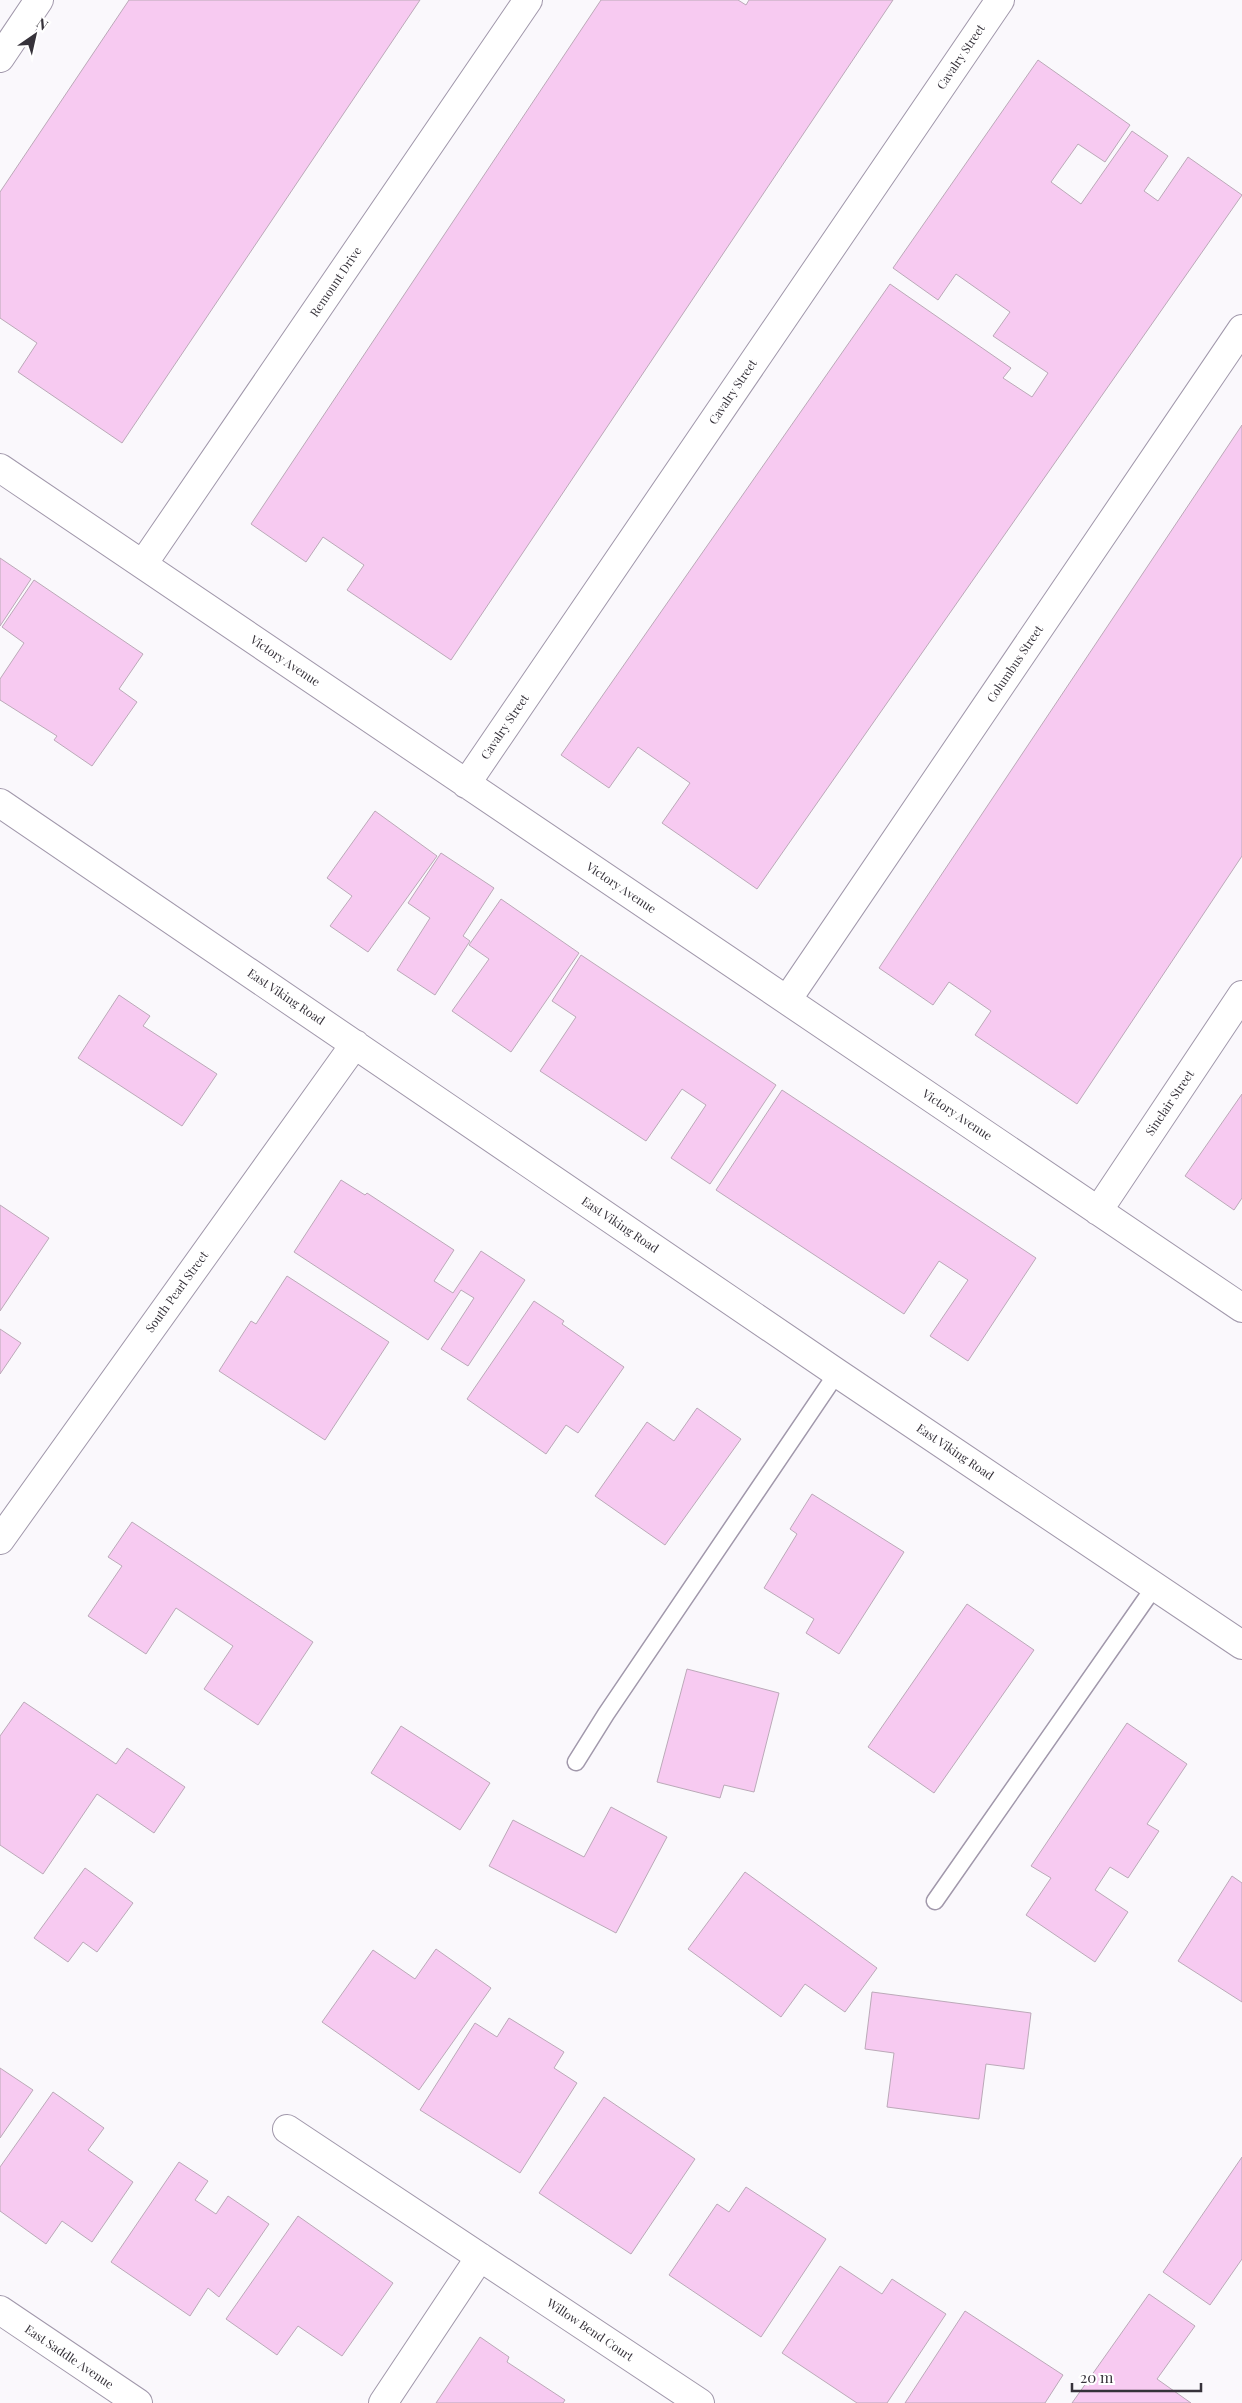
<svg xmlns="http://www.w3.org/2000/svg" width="1242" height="2403" font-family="'Playfair Display',serif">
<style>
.building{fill:#f7caf1;stroke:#bba9b8}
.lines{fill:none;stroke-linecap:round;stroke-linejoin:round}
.lane-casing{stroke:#a198ab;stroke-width:19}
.street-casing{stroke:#a198ab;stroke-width:30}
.secondary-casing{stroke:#a198ab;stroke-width:30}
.lane{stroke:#fff;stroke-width:16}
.street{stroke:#fff;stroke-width:28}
.secondary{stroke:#fff;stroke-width:28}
.labels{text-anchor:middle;stroke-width:4;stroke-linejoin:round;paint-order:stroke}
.street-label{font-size:12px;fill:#36323a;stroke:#fff}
</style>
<rect width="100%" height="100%" fill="#faf8fc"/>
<!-- building -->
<path class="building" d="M129,0H420L122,443L18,372L37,343L0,318V192Z
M601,0H738L746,5L749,0H893L451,660L347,590L364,565L323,537L306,562L251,524Z
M1038,60L1130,125L1105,162L1078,144L1051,182L1081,204L1132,131L1168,156L1144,191L1158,201L1188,157L1242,195L757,889L662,823L690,783L638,747L609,788L561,755L890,284L1011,368L1003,378L1032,397L1048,373L993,336L1010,312L956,274L938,300L893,268Z
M1242,425V856L1077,1104L975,1035L991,1011L949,982L933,1005L879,968Z
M0,558L31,579L0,626Z
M34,580L143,654L119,689L137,702L92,766L54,740L57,736L0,700V679L24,643L2,627Z
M375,811L437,856L368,952L330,926L352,896L327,878Z
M441,853L494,888L463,936L470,941L435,995L397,970L430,918L408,903Z
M501,899L579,953L511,1052L452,1011L489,959L469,945Z
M581,955L776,1085L710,1184L671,1158L706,1105L682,1089L646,1141L540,1071L576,1017L552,1001Z
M119,995L150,1016L143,1026L217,1074L182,1126L78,1058Z
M782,1090L1036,1258L968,1361L930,1336L968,1280L939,1261L904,1314L716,1190Z
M1242,1094V1198L1234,1210L1185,1176Z
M341,1180L365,1195L367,1193L454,1250L434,1281L453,1293L481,1251L525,1280L468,1366L441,1349L474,1298L461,1290L428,1340L294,1252Z
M0,1205L49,1238L0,1311Z
M287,1276L389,1342L325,1440L219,1371L251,1321L256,1324Z
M534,1301L564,1321L562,1324L624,1367L578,1433L566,1425L546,1454L467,1399Z
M0,1329L21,1343L0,1374Z
M697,1408L741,1439L665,1545L595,1496L647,1422L674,1441Z
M812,1494L904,1552L839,1654L806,1633L814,1619L764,1588L797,1534L790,1529Z
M132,1522L313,1642L258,1725L204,1689L233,1646L176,1608L146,1654L88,1616L122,1566L108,1557Z
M967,1604L1034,1650L934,1793L868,1747Z
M687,1669L779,1693L754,1792L724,1785L720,1798L657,1782Z
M24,1702L116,1764L127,1748L185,1787L154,1833L97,1794L43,1874L0,1845V1736Z
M1127,1723L1187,1764L1147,1824L1159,1831L1128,1878L1110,1867L1095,1890L1128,1912L1095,1962L1026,1915L1051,1878L1031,1866Z
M401,1726L490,1783L460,1830L371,1773Z
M611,1807L667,1837L616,1933L489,1866L513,1820L584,1857Z
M85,1868L133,1903L97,1952L83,1942L68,1962L34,1938Z
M745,1872L877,1968L845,2012L805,1984L781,2017L688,1949Z
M1232,1876L1242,1883V2002L1178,1961Z
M436,1949L491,1988L419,2090L322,2022L373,1950L415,1979Z
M872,1992L1031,2013L1024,2069L986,2064L979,2119L887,2107L894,2053L865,2049Z
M509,2018L564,2052L554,2068L577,2083L520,2173L420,2110L475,2023L497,2037Z
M0,2068L33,2090L0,2138Z
M53,2092L104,2128L88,2150L133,2182L92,2242L62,2221L46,2244L0,2211V2167Z
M604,2097L695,2159L631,2254L539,2193Z
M1242,2157V2259L1210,2305L1163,2272Z
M179,2162L208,2181L195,2200L216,2214L228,2196L269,2224L219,2297L208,2288L190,2316L111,2262Z
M746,2187L826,2239L761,2337L669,2275L717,2204L729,2212Z
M298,2216L393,2283L342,2356L298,2326L277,2355L226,2319Z
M840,2266L882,2294L892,2279L946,2314L887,2403H857L782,2353Z
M1149,2294L1195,2326L1157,2379L1191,2403H1072Z
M965,2311L1063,2375L1045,2403H905Z
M480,2337L509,2357L507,2362L565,2400L563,2403H436Z"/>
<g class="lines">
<defs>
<path id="lane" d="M576,1762L606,1714L837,1373
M935,1901L1155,1586"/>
<path id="street" d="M0,58L39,0
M0,468L1242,1308
M143,564L528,0
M466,784L1000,0
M787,1000L1242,329
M1098,1211L1242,995
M287,2129L700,2403
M0,2310L138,2403
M383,2403L480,2257"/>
<path id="secondary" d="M0,803L837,1373L1242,1645
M0,1540L355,1044"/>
</defs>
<!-- lane casing -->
<use href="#lane" class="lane-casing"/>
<!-- street casing -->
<use href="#street" class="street-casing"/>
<!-- secondary casing -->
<use href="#secondary" class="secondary-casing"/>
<!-- lane -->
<use href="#lane" class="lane"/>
<!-- street -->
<use href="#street" class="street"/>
<!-- secondary -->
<use href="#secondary" class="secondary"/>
</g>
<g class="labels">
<!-- street labels -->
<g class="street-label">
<text transform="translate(961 57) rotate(-56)" y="4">Cavalry Street</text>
<text transform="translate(336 282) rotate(-56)" y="4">Remount Drive</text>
<text transform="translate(733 392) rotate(-56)" y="4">Cavalry Street</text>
<text transform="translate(285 661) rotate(34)" y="4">Victory Avenue</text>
<text transform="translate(1015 664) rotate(-56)" y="4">Columbus Street</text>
<text transform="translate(505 727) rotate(-56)" y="4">Cavalry Street</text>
<text transform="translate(621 888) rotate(34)" y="4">Victory Avenue</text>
<text transform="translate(286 997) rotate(34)" y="4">East Viking Road</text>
<text transform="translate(1170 1103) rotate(-56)" y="4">Sinclair Street</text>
<text transform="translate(957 1115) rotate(34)" y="4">Victory Avenue</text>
<text transform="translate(620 1225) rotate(34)" y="4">East Viking Road</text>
<text transform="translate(177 1292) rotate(-54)" y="4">South Pearl Street</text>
<text transform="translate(955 1452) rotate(34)" y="4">East Viking Road</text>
<text transform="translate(590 2330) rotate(34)" y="4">Willow Bend Court</text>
<text transform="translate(69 2357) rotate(34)" y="4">East Saddle Avenue</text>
</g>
</g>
<!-- north arrow -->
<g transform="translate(35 35) rotate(34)" stroke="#ffffff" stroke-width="4" paint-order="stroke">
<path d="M0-4L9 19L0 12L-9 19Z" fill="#36323a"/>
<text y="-8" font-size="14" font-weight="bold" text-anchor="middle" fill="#36323a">N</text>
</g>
<!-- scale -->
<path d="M1072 2383v8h129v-8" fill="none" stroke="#36323a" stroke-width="2.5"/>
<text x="1080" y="2383" font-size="15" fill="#36323a" stroke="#ffffff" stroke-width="4" paint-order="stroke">20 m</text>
</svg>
